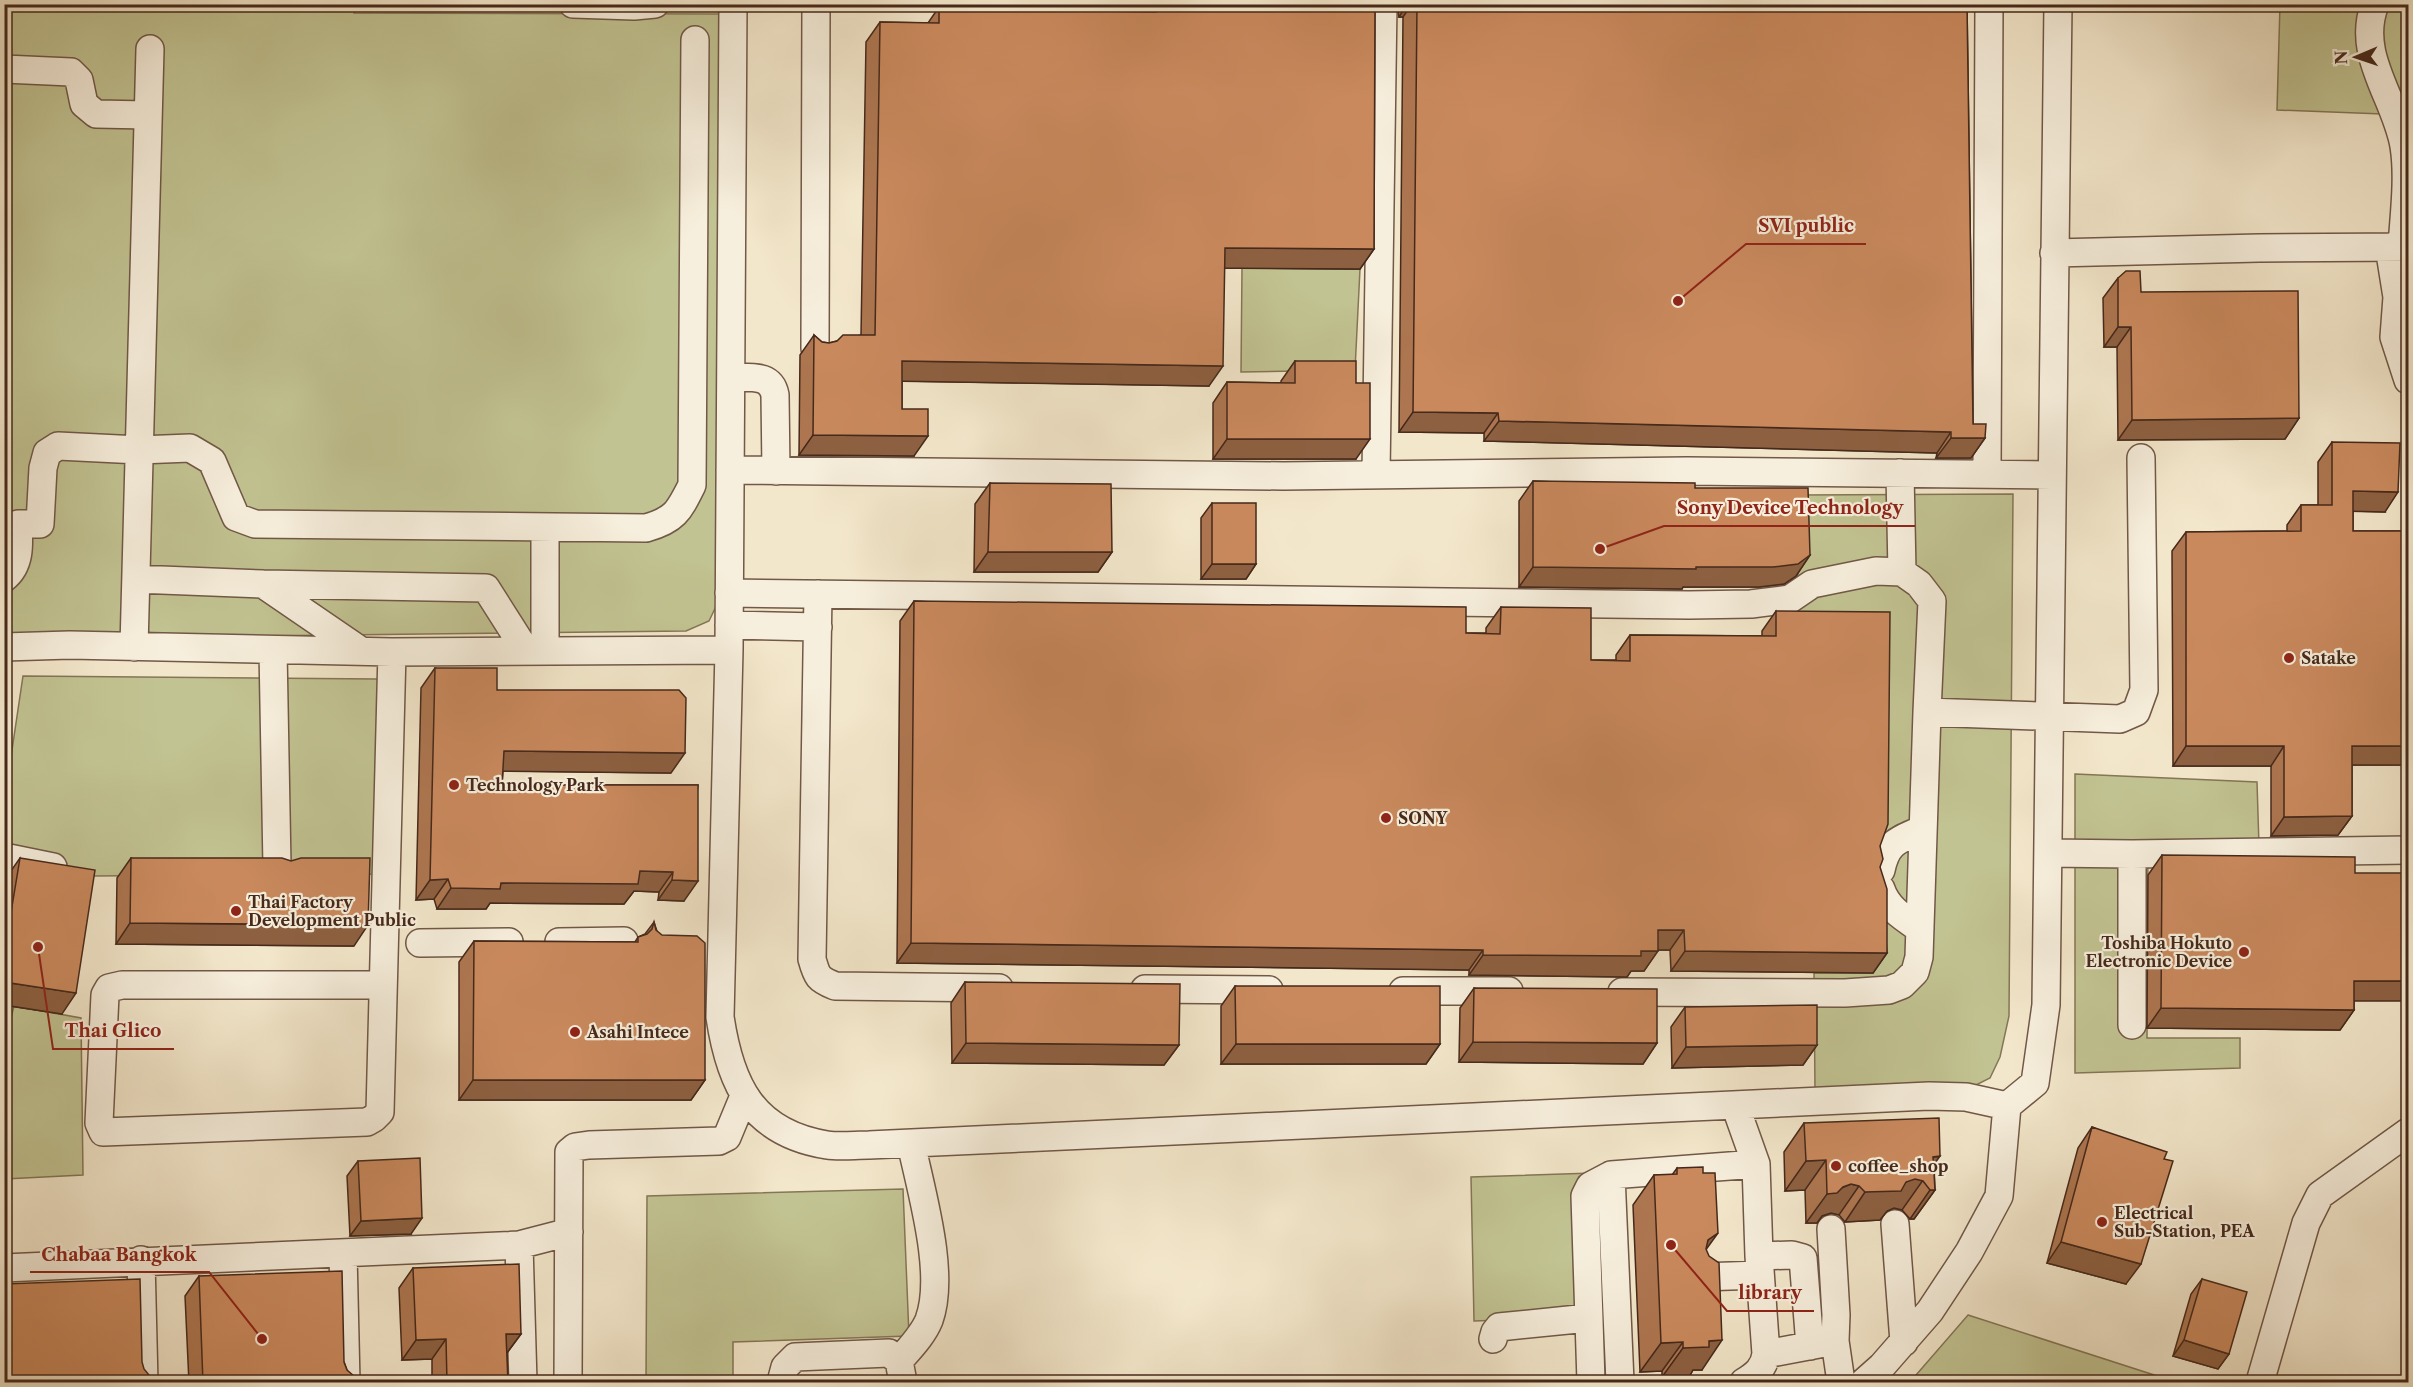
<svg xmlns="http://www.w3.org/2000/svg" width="2413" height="1387" font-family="'Libre Caslon Text',serif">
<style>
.green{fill:#c2c392;stroke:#847656;stroke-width:1.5}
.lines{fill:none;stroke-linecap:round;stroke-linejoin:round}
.minor-casing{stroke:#715847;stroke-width:30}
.minor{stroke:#f7efdd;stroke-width:27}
.wall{fill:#ad7650;stroke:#46291b;stroke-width:1.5}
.shaded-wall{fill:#8d6041;stroke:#46291b;stroke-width:1.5}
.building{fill:#c9895d;stroke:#46291b;stroke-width:1.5}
.poi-dot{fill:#8f2418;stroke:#f7efdd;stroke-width:2}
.labels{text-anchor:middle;stroke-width:4.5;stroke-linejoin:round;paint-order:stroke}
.poi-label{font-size:16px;font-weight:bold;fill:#46291b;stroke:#f7efdd;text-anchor:start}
.leader{fill:none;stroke:#8f2418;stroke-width:2}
.callout-dot{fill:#8f2418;stroke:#f7efdd;stroke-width:2}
.callout-label{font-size:18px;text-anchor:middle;font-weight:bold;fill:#8f2418;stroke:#f7efdd;stroke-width:4.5;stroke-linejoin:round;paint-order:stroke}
</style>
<rect width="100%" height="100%" fill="#f3e7cb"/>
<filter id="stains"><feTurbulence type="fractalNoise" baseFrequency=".00333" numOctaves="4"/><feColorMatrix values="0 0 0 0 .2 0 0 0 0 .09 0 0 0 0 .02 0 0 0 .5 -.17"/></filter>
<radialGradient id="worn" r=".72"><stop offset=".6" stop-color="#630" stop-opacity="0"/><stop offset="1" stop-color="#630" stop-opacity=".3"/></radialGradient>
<!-- green -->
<path class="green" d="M354,4V13L724,14L720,598L709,621L686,631L5,639L4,5Z
M2280,5H2408V115L2277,110Z
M1242,268L1360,269L1355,370L1241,372Z
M2013,494L2009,1016L2000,1057L1990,1078L1968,1089L1815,1092L1814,973L1873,972L1797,631L1799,495Z
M23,676L378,679V874L93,876L5,865V797Z
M2075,774L2257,782L2259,846L2148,843L2147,1038H2240V1068L2075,1073Z
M14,1006L81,1018L83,1175L5,1179L4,1046Z
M1593,1173L1597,1317L1474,1321L1471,1177Z
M903,1189L909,1336L733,1342V1382H646L647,1196Z
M1968,1315L2176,1382H1910Z"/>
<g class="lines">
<defs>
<path id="minor" d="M573,4L634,6L655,4
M733,4L729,650L720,1017C730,1084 752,1133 827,1145C840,1147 855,1145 869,1145L1929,1096L1966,1097L2007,1106
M2375,4C2355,55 2396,98 2404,146C2409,178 2404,214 2402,247
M1083,12L1106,11L1110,4
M4,69L71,72L79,80L84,104L96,114L148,115
M2389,247L2397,297L2394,337L2408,380
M2054,253L2259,248L2408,247
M815,348L816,4
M731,377C749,378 771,373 775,395L776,471
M730,470L1283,476L1687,471L2052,475
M1376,473L1383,4
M1900,473L1902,572
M1987,474L1989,4
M545,527V651
M4,578C21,565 19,543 18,524H40L43,468L47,453L58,446L139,450L190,448L212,461L236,517L255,524L646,528C675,520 679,511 692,485L695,40
M136,579L263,584L361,651
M263,584L486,588L526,651
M729,593L1689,605L1751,604L1790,599L1812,584L1876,571L1902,572L1919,584L1932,601L1927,712L2120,719L2136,712L2144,690L2141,458
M818,594L812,959C817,977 818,979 835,986L999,988
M729,625L818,627
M4,647L70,645L392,652L729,650
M134,647L150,49
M273,650L277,866
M2048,853L2132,854L2408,850
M4,857L53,867
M1881,870C1887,841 1899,840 1923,829
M1881,889C1887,908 1904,918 1920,929
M559,942L624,941
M420,943L509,942
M382,985H122L109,988L105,995L99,1123L103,1132L367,1122L374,1118L380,1112L392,652
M1145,989L1269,990
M1403,991H1509
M1622,992L1845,993L1889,990L1902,985L1915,972L1919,957L1927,712
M2132,1025V854
M1735,1105L1756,1164L1759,1256L1766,1354C1764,1368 1756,1375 1744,1382
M1611,1175L1620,1382
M1895,1224L1904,1342
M519,1245L523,1382
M343,1253L346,1382
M1759,1256L1792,1255L1803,1258L1810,1346
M141,1260L144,1382
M4,1268L519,1245L569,1232
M1701,1277L1760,1275
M1493,1339L1495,1332L1499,1327L1588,1318
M1835,1341L1841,1382
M1766,1354L1835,1341L1836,1315L1831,1229
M899,1361C910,1348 923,1335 929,1320C946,1274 921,1191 911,1143
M568,1382L569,1152L575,1147L589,1145L719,1141L727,1137L744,1096
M781,1382L785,1367L795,1357L889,1353L899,1361L903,1382
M1591,1382L1585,1196L1590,1186L1611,1175L1756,1164
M1864,1382L1882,1366L1930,1311L1969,1252L1999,1196L2007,1106L2035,1083L2046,1005L2058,4
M2260,1382L2306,1223L2320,1195L2408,1132"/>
</defs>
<!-- minor casing -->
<use href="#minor" class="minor-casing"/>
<!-- minor -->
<use href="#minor" class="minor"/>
</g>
<!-- wall -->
<path class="wall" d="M1047,4H1088L1097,11L1142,12V4H1228V7H1304L1306,4H1375L1374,249L1360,269L1224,268L1209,386L902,381V409L914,456L799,455L800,355L814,335L822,342L829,343L861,335L866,42L880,22L928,23L939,7L1050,9Z
M1397,4H1967L1973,424L1985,438L1971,458H1936L1937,453L1484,441V433L1399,432L1403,17H1399Z
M2118,278L2141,292L2299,418L2285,439L2118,440L2117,347H2104L2103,298Z
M1295,361L1356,383V459H1213V403L1227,382L1281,383V381Z
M2332,442L2385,512L2353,511V531H2409V762L2406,765H2352V816L2338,835L2271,836V766H2173L2172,551L2186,532L2287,531V525L2301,505H2318V462Z
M1533,481L1695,488L1810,555L1796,576L1784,584L1759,587H1683L1682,589L1519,587V501Z
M990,483L1112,552L1098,572H974L975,504Z
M1212,503L1256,564L1246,579H1201V518Z
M914,601L1466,633H1486V628L1501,607L1591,660H1616V655L1630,635L1762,636V631L1776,611L1880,846V867L1887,953L1873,973L1671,971L1670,950H1658L1644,971H1631L1627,977L1469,975V970L897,963L900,621Z
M435,668L497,690L671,773L503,771L502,785H698L684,901L658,900L659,892L634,891L624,904L490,903L486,909H437L434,899L416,900L421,688Z
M2409,783V834H2404V790Z
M2162,855L2354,1001V1010L2340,1030L2147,1028L2148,875Z
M20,858L62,1014L4,1005V886L6,878Z
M131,858L354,946L116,944L117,878Z
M654,922L705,1080L691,1100H459V962L474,941L635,942L638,937L645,934Z
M965,982L1179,1045L1164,1065L952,1063L951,1003Z
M1235,986L1440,1044L1426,1064H1221V1006Z
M1474,988L1657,1043L1643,1064L1459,1062L1460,1008Z
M1685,1007L1817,1045L1803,1065L1672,1068L1671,1027Z
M1804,1123L1934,1165L1935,1190L1914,1219H1910L1902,1210L1894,1208L1887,1211L1880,1220L1845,1222L1839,1215L1831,1213L1822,1216L1817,1223H1806L1805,1190L1785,1191L1784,1152Z
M2092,1127L2164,1159L2126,1284L2047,1263L2078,1148Z
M358,1161L411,1234L350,1236L347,1176Z
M1677,1168L1706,1249L1702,1370H1693L1689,1377H1662V1371L1640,1372L1633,1205L1654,1175H1672Z
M413,1268L521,1334L507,1353L508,1383H432V1359L402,1360L399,1288Z
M199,1276L344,1362L347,1370L354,1383H189L185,1296Z
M2202,1279L2229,1354L2218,1369L2173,1356L2191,1294Z"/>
<!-- shaded-wall -->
<path class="shaded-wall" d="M1407,4H1412L1403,17H1399Z
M1225,248L1374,249L1360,269L1210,268Z
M2118,327H2131L2117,347H2104Z
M902,361L1223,366L1209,386L887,381Z
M1413,412L1498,413L1484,433L1399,432Z
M2299,418L2285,439L2118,440L2132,420Z
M1499,421L1951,432L1937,453L1484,441Z
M813,435L928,436L914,456L799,455Z
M1951,438H1985L1971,458H1936Z
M1227,439H1370L1356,459H1213Z
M2353,491L2398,492L2385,512L2339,511Z
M988,552H1112L1098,572H974Z
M1810,555L1796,576L1784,584L1759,587H1683L1682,589L1519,587L1533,567Z
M1212,564H1256L1246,579H1201Z
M2186,746H2284L2271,766H2173Z
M2352,746H2409V762L2406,765H2338Z
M504,751L685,753L671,773L490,771Z
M2352,816L2338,835L2271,836L2284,817Z
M2409,828V834H2404Z
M640,871L673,872L659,892L634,891L624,904L490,903L486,909H437L451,888Z
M448,879L434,899L416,900L430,880Z
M672,880L698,881L684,901L658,900Z
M130,923L368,925L354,946L116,944Z
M1658,930H1684L1670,950H1644Z
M911,943L1483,950L1469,970L897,963Z
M1641,951H1658L1644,971H1631L1627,977L1469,975L1483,955Z
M1685,951L1887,953L1873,973L1671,971Z
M2354,981H2409V1001H2340Z
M4,982L76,993L62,1014L4,1005Z
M2161,1008L2354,1010L2340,1030L2147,1028Z
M1473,1042L1657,1043L1643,1064L1459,1062Z
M966,1043L1179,1045L1164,1065L952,1063Z
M1236,1044H1440L1426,1064H1221Z
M1817,1045L1803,1065L1672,1068L1686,1047Z
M473,1080H705L691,1100H459Z
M1940,1156L1902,1210L1894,1208L1887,1211L1880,1220L1845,1222L1865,1192L1906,1182L1933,1157Z
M1826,1160L1805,1190L1785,1191L1806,1161Z
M1851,1184L1859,1186L1839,1215L1831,1213L1822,1216L1817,1223H1806L1827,1194Z
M1930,1190H1935L1914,1219H1910Z
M422,1218L411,1234L350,1236L361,1221Z
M1718,1233L1697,1262L1708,1240Z
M2061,1242L2141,1264L2126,1284L2047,1263Z
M506,1334H521L506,1354Z
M446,1339L432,1359L402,1360L416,1340Z
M1722,1340L1702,1370H1693L1689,1377H1662L1683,1348L1709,1341Z
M2184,1340L2229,1354L2218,1369L2173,1356Z
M1683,1342L1662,1371L1640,1372L1661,1343Z"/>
<!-- building -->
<path class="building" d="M1060,4H1088L1097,7V11L1156,12V4H1228V7H1318V4H1375L1374,249L1225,248L1223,366L902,361V409H928V436L813,435L814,335L822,342L829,343L837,341L843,335H875L880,22L939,23V7L1050,9L1058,6Z
M1417,4H1967L1973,424H1986L1985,438H1951V432L1499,421L1498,413L1413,412Z
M2126,271H2140L2141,292L2298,291L2299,418L2132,420L2131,327H2118V278Z
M1295,361H1356V383H1370V439H1227V382L1295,383Z
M2332,442L2400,443L2398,492L2353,491V531H2409V746H2352V816L2284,817V746H2186V532L2301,531V505H2332Z
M1533,481L1695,483V488H1808L1810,555L1798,564L1773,567H1696V569L1533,567Z
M990,483L1111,484L1112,552H988Z
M1212,503H1256V564H1212Z
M914,601L1466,607V633L1500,634L1501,607L1591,608V660L1630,661V635L1776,636V611L1890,612L1888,824L1880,846L1883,859L1880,867L1887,889V953L1685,951L1684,930H1658V951H1641V956L1483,955V950L911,943Z
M435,668H497V690H679L686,698L685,753L504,751L502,785H698V881L672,880L673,872L640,871L638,884L501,883L500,889L451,888L448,879L430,880Z
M2162,855L2355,857V873H2409V981H2354V1010L2161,1008Z
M20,858L95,870L76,993L4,982V955Z
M131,858H282L291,861L301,858H370L368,925L130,923Z
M654,922L656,930L662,935L697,936L705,943V1080H473L474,941L638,942V937L647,934L652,929Z
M965,982L1180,984L1179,1045L966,1043Z
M1235,986H1440V1044H1236Z
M1474,988L1657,989V1043L1473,1042Z
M1817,1005V1045L1686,1047L1685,1007Z
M1939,1118L1940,1156L1933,1157L1935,1190H1930L1923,1181L1915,1179L1906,1182L1901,1191L1865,1192L1859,1186L1851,1184L1843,1187L1837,1193L1827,1194L1826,1160L1806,1161L1804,1123Z
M2092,1127L2167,1152L2164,1159L2173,1161L2141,1264L2061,1242Z
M420,1158L422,1218L361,1221L358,1161Z
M1703,1167V1173H1715L1718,1233L1708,1240L1706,1249L1709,1256L1719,1263L1722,1340L1709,1341V1347L1683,1348V1342L1661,1343L1654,1175L1677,1174V1168Z
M519,1264L521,1334H506L508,1383H447L446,1339L416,1340L413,1268Z
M342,1271L344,1362L347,1370L354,1376V1383H203L199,1276Z
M140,1279L142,1362L144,1369L149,1375L150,1383H4V1284Z
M2202,1279L2247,1292L2229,1354L2184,1340Z"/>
<!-- markers -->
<g class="poi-dot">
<circle cx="2289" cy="658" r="6"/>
<circle cx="454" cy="785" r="6"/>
<circle cx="1386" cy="818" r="6"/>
<circle cx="236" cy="911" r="6"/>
<circle cx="2244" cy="952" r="6"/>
<circle cx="575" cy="1032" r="6"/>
<circle cx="1836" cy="1166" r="6"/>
<circle cx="2102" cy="1222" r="6"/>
</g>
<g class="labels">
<!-- poi labels -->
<g class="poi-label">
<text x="2301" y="664">Satake</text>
<text x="466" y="791">Technology Park</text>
<text x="1398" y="824">SONY</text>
<text x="248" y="908">Thai Factory<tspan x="248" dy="18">Development Public</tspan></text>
<text x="2232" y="949" text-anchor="end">Toshiba Hokuto<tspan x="2232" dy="18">Electronic Device</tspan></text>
<text x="587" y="1038">Asahi Intece</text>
<text x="1848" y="1172">coffee_shop</text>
<text x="2114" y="1219">Electrical<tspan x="2114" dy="18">Sub-Station, PEA</tspan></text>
</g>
</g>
<!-- callouts -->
<path class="leader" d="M1678 301L1746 244H1866M1600 549L1664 526H1915M38 947L53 1049H174M262 1339L209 1272H30M1671 1245L1727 1311H1814"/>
<g class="callout-dot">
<circle cx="1678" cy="301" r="6"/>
<circle cx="1600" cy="549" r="6"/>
<circle cx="38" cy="947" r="6"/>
<circle cx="262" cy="1339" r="6"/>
<circle cx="1671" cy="1245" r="6"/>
</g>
<g class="callout-label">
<text x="1806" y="232">SVI public</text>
<text x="1790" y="514">Sony Device Technology</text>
<text x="113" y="1037">Thai Glico</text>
<text x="119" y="1261">Chabaa Bangkok</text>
<text x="1770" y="1299">library</text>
</g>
<!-- margin -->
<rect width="2413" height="1387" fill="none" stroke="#f3e7cb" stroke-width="24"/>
<rect x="6" y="6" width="2401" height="1375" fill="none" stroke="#46291b" stroke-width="3"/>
<rect x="12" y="12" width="2389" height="1363" fill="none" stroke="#46291b" stroke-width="1.5"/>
<!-- north arrow -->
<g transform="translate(2356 57) rotate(268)" stroke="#f7efdd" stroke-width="4.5" paint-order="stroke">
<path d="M0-4.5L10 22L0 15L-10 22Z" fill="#46291b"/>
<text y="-9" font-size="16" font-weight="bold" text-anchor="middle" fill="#46291b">N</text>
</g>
<rect width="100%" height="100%" filter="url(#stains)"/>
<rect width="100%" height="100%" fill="url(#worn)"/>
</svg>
